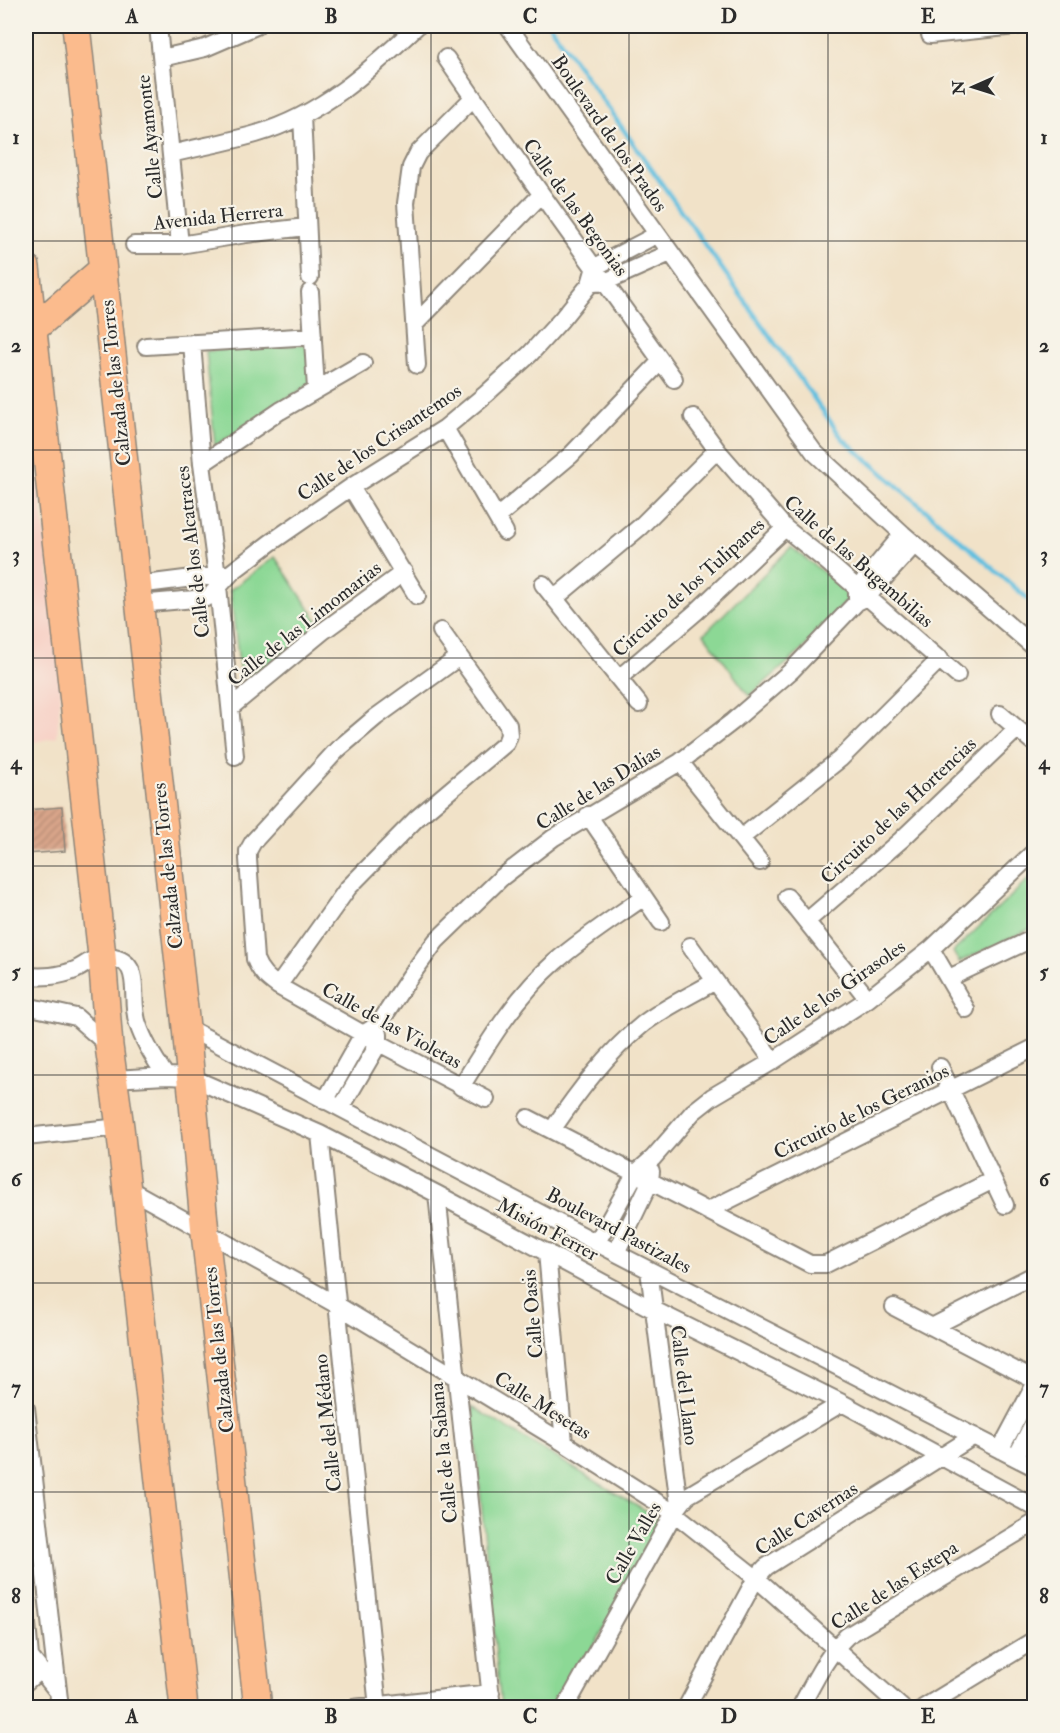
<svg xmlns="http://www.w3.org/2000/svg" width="1060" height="1733" font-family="'IM FELL Double Pica',serif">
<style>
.built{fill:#f7d1c6}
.green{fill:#8cd895;stroke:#5c8260;stroke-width:1.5}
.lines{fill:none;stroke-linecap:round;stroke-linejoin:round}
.stream{stroke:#61bfdf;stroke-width:4.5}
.building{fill:url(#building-hatch)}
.street-casing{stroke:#8e867a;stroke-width:20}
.primary-casing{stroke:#8e867a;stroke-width:30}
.street{stroke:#fff;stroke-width:16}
.primary{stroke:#fbbb8d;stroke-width:27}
.grid{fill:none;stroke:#2b2b2b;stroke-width:1.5;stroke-opacity:0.55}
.labels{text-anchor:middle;stroke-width:4.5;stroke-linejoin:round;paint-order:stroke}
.street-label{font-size:20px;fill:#2b2b2b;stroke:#f7f3e8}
.neatline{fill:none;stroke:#2b2b2b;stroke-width:2}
.grid-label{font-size:20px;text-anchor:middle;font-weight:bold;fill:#2b2b2b}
</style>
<defs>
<pattern id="building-hatch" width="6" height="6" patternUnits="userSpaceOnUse" patternTransform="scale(1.5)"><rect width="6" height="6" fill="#d9a58a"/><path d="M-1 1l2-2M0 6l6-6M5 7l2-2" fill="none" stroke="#b08771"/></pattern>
</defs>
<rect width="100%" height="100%" fill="#f7f3e8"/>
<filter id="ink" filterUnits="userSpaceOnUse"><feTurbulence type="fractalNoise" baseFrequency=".0167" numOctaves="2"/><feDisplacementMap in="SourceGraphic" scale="12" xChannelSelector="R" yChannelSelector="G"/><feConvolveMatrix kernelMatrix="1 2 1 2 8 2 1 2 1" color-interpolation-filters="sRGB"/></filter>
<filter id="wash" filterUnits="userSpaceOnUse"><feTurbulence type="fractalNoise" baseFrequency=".008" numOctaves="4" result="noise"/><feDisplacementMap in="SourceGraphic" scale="24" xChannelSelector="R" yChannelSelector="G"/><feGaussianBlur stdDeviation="1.35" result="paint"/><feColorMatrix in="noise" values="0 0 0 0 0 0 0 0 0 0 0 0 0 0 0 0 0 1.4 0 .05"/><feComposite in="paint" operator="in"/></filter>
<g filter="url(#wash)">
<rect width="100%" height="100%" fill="#f1e2c8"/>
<!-- built -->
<path class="built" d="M26,373L62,681L57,737L26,744Z"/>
<!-- green -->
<path class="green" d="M309,344L313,382L215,446L206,351Z
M791,547L852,595L800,652L749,696L704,634Z
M275,557L321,626L253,680L246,681L240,672L230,590Z
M1034,874V927L959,962L953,952Z
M472,1407L662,1521L561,1707H501Z"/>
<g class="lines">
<!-- stream -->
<path class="stream" d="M550,26L842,438L1034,604"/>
</g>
<g id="blocks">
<!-- building -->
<path class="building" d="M62,807L65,851L26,854V810Z"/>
</g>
</g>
<g filter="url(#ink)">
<use href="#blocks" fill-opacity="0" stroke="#8e867a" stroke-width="1.5"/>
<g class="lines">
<defs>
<path id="street" d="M158,26L180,245
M508,26L814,452L903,534L1034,647
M930,35L1016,26
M162,58L205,48L256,26
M446,58C520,167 598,272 674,379
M302,116L310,277
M171,154C199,147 228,142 256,134C322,115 369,71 417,26
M134,245H180L246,234L306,227
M594,283L605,282L670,253
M310,292L316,389
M415,324L541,195
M192,343L202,464L217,576L235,756
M146,346L313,336
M417,365L406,203L411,167L418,153L473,98
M693,417L717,450L785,528L826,561L957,675
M445,428L505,532
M202,464L280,411L363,363
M351,487L417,596
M497,517L571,455L661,361
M543,584L639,704
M137,585L225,574
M555,598L640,527L717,450
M857,598V589L903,534
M139,604L206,598L210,596L232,572L270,543L351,487L445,428L486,394L530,354L561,320L590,284L595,267L656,235
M459,657L376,717L337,750L253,842L248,851V859L255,959C260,972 267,978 278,986L379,1043L486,1099
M619,678L696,612L785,528
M231,707L322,632L404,572
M1000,714L1034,743
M680,762L760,862
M588,815L661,922
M741,838L840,759L940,659
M787,897L868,999
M807,921L901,840L1017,729
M690,946L773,1061
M931,949L966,1009
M26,976C43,977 58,977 75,970C84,966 93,957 104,957C147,957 128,997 138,1024C144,1043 155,1060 166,1076L190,1077L320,1134L437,1194L654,1310L842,1403L1034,1507
M949,978L1034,938
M278,986L348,888L417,818L506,743L509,735L508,725L441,631
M26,1006L76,1017L109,1046
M186,1027L616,1253L1034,1467
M940,1067L1005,1205
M113,1079L166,1076
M461,1087C488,1043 516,996 555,962C583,938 614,918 644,897
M325,1101L363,1034L379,1024L409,978L436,941L501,878L553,838L680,762L732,722L791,671L857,602L867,597L915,544
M341,1108L379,1043V1034
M528,1118L810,1264H826L993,1180
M552,1130C578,1092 607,1053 643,1024C665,1007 692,995 715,981
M320,1134L378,1708
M26,1137L120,1127
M127,1188L337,1305L564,1443L674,1513L756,1578L902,1708
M437,1194L492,1708
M707,1211L1034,1048
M597,1242L635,1174L653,1158L693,1112L712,1097L773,1061L868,999L931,949L1034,852
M547,1252L564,1443
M616,1253L650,1182L651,1171
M649,1270L679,1505
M894,1307L1034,1380
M932,1327L1034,1275
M26,1408L60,1708
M1000,1450L1034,1386
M1016,1457L1034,1422
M26,1613L30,1657
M26,1652L58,1692
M26,1682L40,1670
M353,1708L491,1693
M565,1708L674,1513L687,1496L842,1403
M686,1708L756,1578L766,1567L974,1436
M800,1708C814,1682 826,1656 847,1636L1034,1523
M923,1708L1034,1640"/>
<path id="primary" d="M76,26L186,1027L205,1233L258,1708
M26,267L102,956L109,1046L120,1127L184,1708
M32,330L102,270"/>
</defs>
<!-- street casing -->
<use href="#street" class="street-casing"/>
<!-- primary casing -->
<use href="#primary" class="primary-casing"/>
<!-- street -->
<use href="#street" class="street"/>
<!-- primary -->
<use href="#primary" class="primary"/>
</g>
</g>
<!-- grid -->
<path class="grid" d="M232,26V1708M431,26V1708M629,26V1708M828,26V1708M26,241H1034M26,450H1034M26,658H1034M26,866H1034M26,1075H1034M26,1283H1034M26,1492H1034"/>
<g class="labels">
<!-- street labels -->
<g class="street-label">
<text transform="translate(610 133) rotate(55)" y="7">Boulevard de los Prados</text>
<text transform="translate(149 137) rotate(-96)" y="7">Calle Ayamonte</text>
<text transform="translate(576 207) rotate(54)" y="7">Calle de las Begonias</text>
<text transform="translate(218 216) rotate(-6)" y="7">Avenida Herrera</text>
<text transform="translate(115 383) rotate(-96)" y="7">Calzada de las Torres</text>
<text transform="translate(379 442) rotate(-34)" y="7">Calle de los Crisantemos</text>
<text transform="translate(192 552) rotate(-97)" y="7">Calle de los Alcatraces</text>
<text transform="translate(859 561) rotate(41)" y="7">Calle de las Bugambilias</text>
<text transform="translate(688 587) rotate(-42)" y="7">Circuito de los Tulipanes</text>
<text transform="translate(304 623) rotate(-38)" y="7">Calle de las Limomarias</text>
<text transform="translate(598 787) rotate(-32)" y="7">Calle de las Dalias</text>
<text transform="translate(898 810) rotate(-43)" y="7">Circuito de las Hortencias</text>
<text transform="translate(167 866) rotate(-96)" y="7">Calzada de las Torres</text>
<text transform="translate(834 992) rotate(-35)" y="7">Calle de los Girasoles</text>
<text transform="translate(392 1025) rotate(29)" y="7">Calle de las Violetas</text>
<text transform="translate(861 1111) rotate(-26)" y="7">Circuito de los Geranios</text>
<text transform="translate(548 1229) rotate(28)" y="7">Misión Ferrer</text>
<text transform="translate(619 1230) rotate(28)" y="7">Boulevard Pastizales</text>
<text transform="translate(532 1314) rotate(-95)" y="7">Calle Oasis</text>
<text transform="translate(218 1350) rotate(-96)" y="7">Calzada de las Torres</text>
<text transform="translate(685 1385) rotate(83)" y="7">Calle del Llano</text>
<text transform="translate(543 1405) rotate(32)" y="7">Calle Mesetas</text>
<text transform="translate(327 1423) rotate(-96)" y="7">Calle del Médano</text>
<text transform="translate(443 1453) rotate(-96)" y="7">Calle de la Sabana</text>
<text transform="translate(806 1518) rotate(-33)" y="7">Calle Cavernas</text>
<text transform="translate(633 1543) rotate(-60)" y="7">Calle Valles</text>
<text transform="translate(894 1585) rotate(-33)" y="7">Calle de las Estepa</text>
</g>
</g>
<!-- margin -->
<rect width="1060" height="1733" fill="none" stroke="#f7f3e8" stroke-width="66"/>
<!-- north arrow -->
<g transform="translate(973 87) rotate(267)" stroke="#f7f3e8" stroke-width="4.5" paint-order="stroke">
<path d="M0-4.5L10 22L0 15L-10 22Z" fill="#2b2b2b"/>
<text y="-9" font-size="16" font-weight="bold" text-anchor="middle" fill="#2b2b2b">N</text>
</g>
<rect x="33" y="33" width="994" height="1667" class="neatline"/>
<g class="grid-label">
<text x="132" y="23">A</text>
<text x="331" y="23">B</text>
<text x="530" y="23">C</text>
<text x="729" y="23">D</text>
<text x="928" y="23">E</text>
<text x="16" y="144">1</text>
<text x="1044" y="144">1</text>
<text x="16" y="352">2</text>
<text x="1044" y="352">2</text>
<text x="16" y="561">3</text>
<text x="1044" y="561">3</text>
<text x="16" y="769">4</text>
<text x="1044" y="769">4</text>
<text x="16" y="978">5</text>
<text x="1044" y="978">5</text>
<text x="16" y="1186">6</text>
<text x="1044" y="1186">6</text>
<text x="16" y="1394">7</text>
<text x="1044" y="1394">7</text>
<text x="16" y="1603">8</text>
<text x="1044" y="1603">8</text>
<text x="132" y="1723">A</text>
<text x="331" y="1723">B</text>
<text x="530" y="1723">C</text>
<text x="729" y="1723">D</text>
<text x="928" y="1723">E</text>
</g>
</svg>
